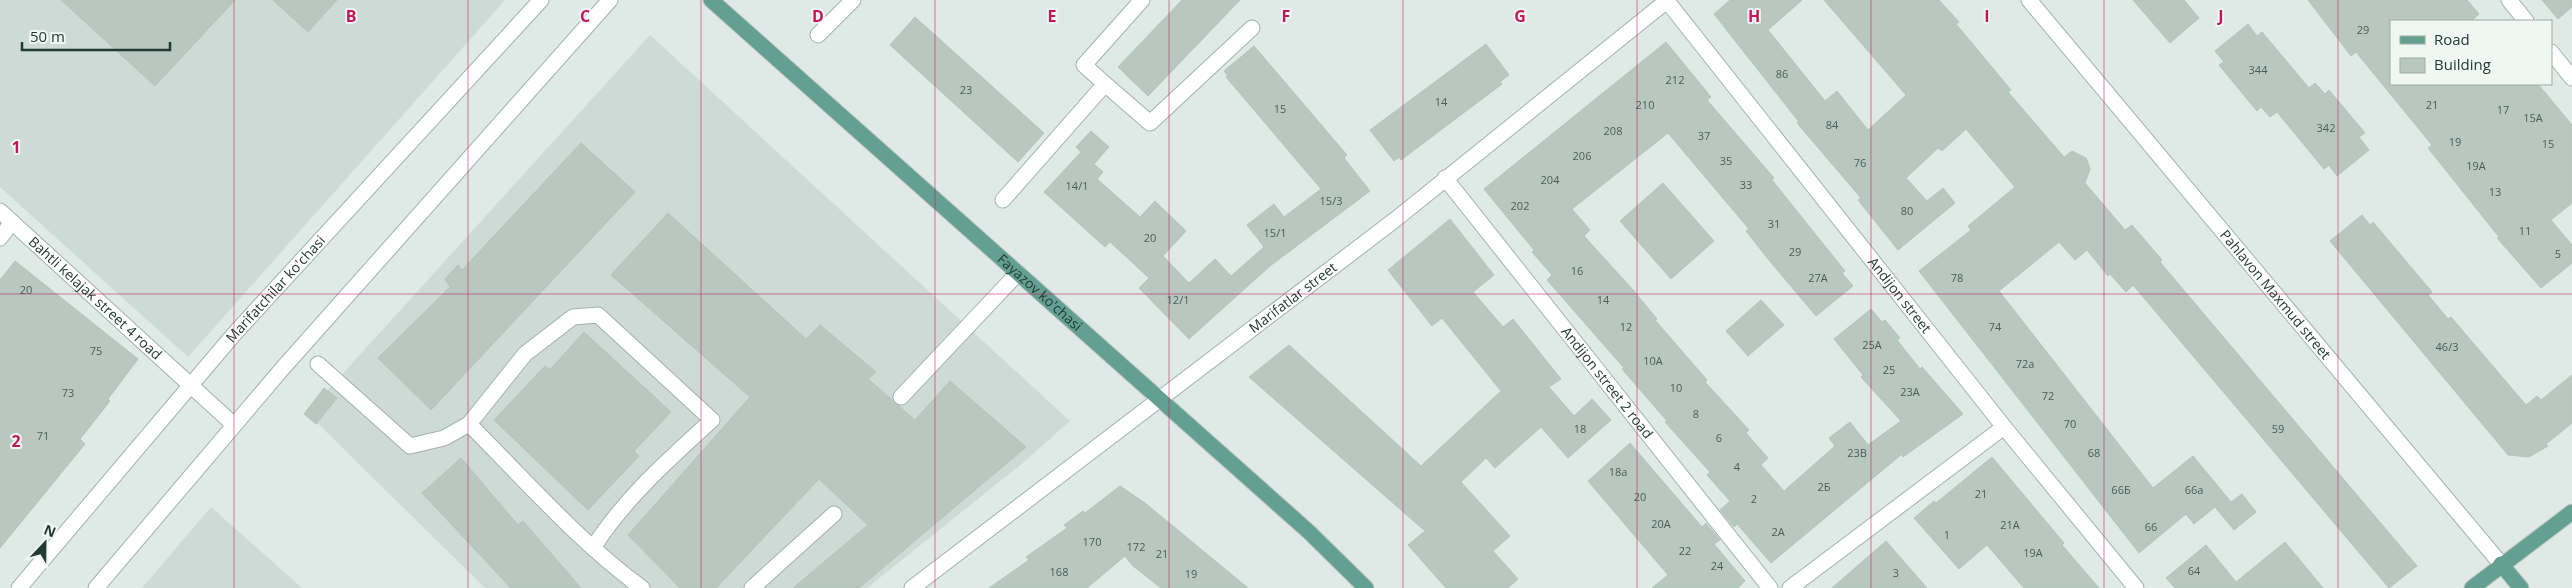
<svg xmlns="http://www.w3.org/2000/svg" width="2572" height="588" font-family="'Open Sans',sans-serif">
<style>
.built{fill:#cedad5}
.building{fill:#b8c8c1;stroke:#b2c4bd}
.lines{fill:none;stroke-linecap:round;stroke-linejoin:round}
.minor-casing{stroke:#a2b2ad;stroke-width:17}
.major-casing{stroke:#bcc4c2;stroke-width:17}
.minor{stroke:#fff;stroke-width:15}
.major{stroke:#64a091;stroke-width:15}
.grid{fill:none;stroke:#c2185b;stroke-width:1;stroke-opacity:0.55}
.labels{text-anchor:middle;stroke-width:4;stroke-linejoin:round;paint-order:stroke}
.number-label{font-size:11px;fill:#475e56}
.street-label{font-size:14px;fill:#213a33;stroke:#f0f7f3}
.grid-label{font-size:16px;text-anchor:middle;font-weight:bold;fill:#c2185b;stroke:#f0f7f3;stroke-width:4;stroke-linejoin:round;paint-order:stroke}
</style>
<rect width="100%" height="100%" fill="#dfeae6"/>
<!-- built -->
<path class="built" d="M0,0H505L188,357L0,187Z
M650,35L1070,421L1024,462L867,588H485L307,413Z
M211,507L302,588H142Z"/>
<!-- building -->
<path class="building" d="M61,0H235L155,86Z
M273,0H337L308,32Z
M1182,0H1240L1148,96L1118,67Z
M1730,0H1802L1768,30L1825,101L1837,91L1868,130L1906,95L1824,0H1939L1959,22L1956,24L2011,90L2008,92L2064,157L2072,151L2086,158L2090,169L2085,183L2125,230L2132,225L2162,260L2160,262L2417,566L2389,588L2133,285L2126,292L2110,274L2108,276L2087,250L2075,260L2059,242L1999,291L2153,488L2193,456L2231,502L2242,494L2256,512L2234,530L2215,507L2194,524L2186,514L2139,553L1919,271L1971,230L1968,226L2015,187L1966,129L1942,151L1938,148L1906,178L1927,201L1943,188L1955,203L1898,250L1858,200L1861,198L1797,123L1799,122L1714,14Z
M2133,0H2184L2199,18L2170,43Z
M2308,0H2467L2479,14L2471,21H2391V84H2538L2572,125V203L2551,220L2572,245V263L2541,288L2497,238L2499,237L2428,148L2432,145L2356,52L2351,56Z
M2542,0H2572V7L2558,19Z
M915,17L1044,133L1018,162L890,45Z
M2248,24L2257,36L2262,32L2309,88L2315,83L2325,94L2329,90L2365,133L2359,137L2369,150L2337,176L2329,165L2324,169L2277,112L2270,117L2261,107L2257,111L2219,65L2224,62L2215,51Z
M1666,42L1711,97L1707,100L1774,178L1772,180L1845,271L1842,273L1853,286L1816,316L1768,259L1746,231L1749,229L1668,133L1572,209L1590,230L1584,236L1634,291L1657,319L1655,320L1707,380L1705,382L1749,430L1746,433L1768,458L1761,465L1784,491L1835,446L1829,438L1850,422L1868,445L1901,421L1861,377L1863,375L1834,339L1871,309L1882,322L1885,320L1900,338L1897,340L1920,369L1922,367L1963,414L1903,457L1902,454L1771,563L1737,524L1734,527L1720,510L1730,501L1707,475L1710,472L1665,422L1667,421L1622,369L1624,368L1547,280L1552,275L1532,252L1534,250L1484,189Z
M1486,44L1509,75L1500,82L1502,84L1401,160L1399,157L1394,161L1370,130Z
M1254,46L1347,155L1344,158L1370,191L1270,266L1189,339L1139,288L1149,278L1110,242L1105,247L1044,192L1081,152L1076,147L1091,131L1109,147L1094,164L1103,172L1097,179L1140,217L1155,201L1186,231L1163,256L1189,283L1215,259L1231,276L1264,247L1247,225L1274,204L1284,217L1321,189L1226,77L1228,76L1224,71Z
M581,143L635,192L431,410L378,358L450,287L445,279L458,265L462,270Z
M1663,183L1714,241L1671,279L1620,221Z
M668,213L806,339L820,325L876,372L868,379L915,420L950,381L1026,447L859,588H793L868,525L819,479L716,588H680L628,535L750,397L611,275Z
M2362,215L2370,225L2373,222L2432,292L2428,295L2448,319L2451,317L2526,405L2537,396L2541,400L2572,375V423L2546,444L2548,446L2529,457L2508,455L2330,241Z
M1450,219L1494,275L1473,292L1503,327L1513,319L1561,379L1549,387L1574,416L1592,399L1611,420L1568,458L1541,427L1495,468L1486,458L1461,482L1510,536L1493,551L1518,579L1508,588H1446L1408,545L1425,531L1249,377L1289,345L1421,466L1501,391L1442,318L1432,326L1388,270Z
M15,261L138,359L108,399L110,401L80,439L85,444L0,548V280Z
M1761,300L1784,325L1748,356L1726,331Z
M584,332L671,412L634,451L639,456L588,510L494,420L545,366L550,370Z
M324,388L337,398L316,424L304,414Z
M1630,443L1702,527L1706,523L1720,540L1714,544L1745,581L1738,588H1652L1668,575L1588,481Z
M1992,457L2064,543L2062,545L2099,588H2024L1987,545L1959,569L1914,518L1934,501L1936,503Z
M461,458L518,525L523,521L581,588H511L422,493Z
M1120,486L1145,503L1248,588H1161L1133,566L1125,556L1087,588H989L1029,560L1026,557L1067,528L1064,525L1083,511L1085,513Z
M1886,541L1927,588H1832Z
M2285,542L2323,588H2175L2166,578L2206,545L2236,582Z"/>
<g class="lines">
<defs>
<g id="minor">
<path id="s1" d="M2029,0L2501,564"/>
<path d="M2509,0L2526,21"/>
<path id="s2" d="M1667,1L2004,427L2136,588"/>
<path d="M818,35L853,0"/>
<path d="M2551,52L2572,78"/>
<path d="M1105,84L1084,65L1142,0"/>
<path id="s3" d="M1445,178L1770,588"/>
<path d="M1003,200L1105,84L1150,123L1252,28"/>
<path id="s4" d="M0,211L234,425"/>
<path d="M0,238L12,222"/>
<path d="M318,364L410,446L444,438L469,424C525,480 578,541 642,588"/>
<path d="M901,397L1018,273"/>
<path d="M469,424L525,354L573,317L598,315L712,420C669,459 624,499 593,548"/>
<path id="s5" d="M19,588L235,333L541,0"/>
<path d="M96,588L282,369L610,0"/>
<path d="M752,588L834,514"/>
<path id="s6" d="M912,588L1396,219L1668,0"/>
<path d="M1790,588L2004,427"/>
</g>
<g id="major">
<path id="s7" d="M711,0L1309,532L1366,588"/>
<path d="M2501,564L2521,588"/>
<path d="M2472,588L2572,512"/>
</g>
</defs>
<!-- minor casing -->
<use href="#minor" class="minor-casing"/>
<!-- major casing -->
<use href="#major" class="major-casing"/>
<!-- minor -->
<use href="#minor" class="minor"/>
<!-- major -->
<use href="#major" class="major"/>
</g>
<!-- grid -->
<path class="grid" d="M234,0V588M468,0V588M701,0V588M935,0V588M1169,0V588M1403,0V588M1637,0V588M1871,0V588M2104,0V588M2338,0V588M0,294H2572"/>
<g class="labels">
<!-- number labels -->
<g class="number-label">
<text x="2363" y="34">29</text>
<text x="2258" y="74">344</text>
<text x="1782" y="78">86</text>
<text x="1675" y="84">212</text>
<text x="966" y="94">23</text>
<text x="1441" y="106">14</text>
<text x="1645" y="109">210</text>
<text x="2432" y="109">21</text>
<text x="1280" y="113">15</text>
<text x="2503" y="114">17</text>
<text x="2533" y="122">15A</text>
<text x="1832" y="129">84</text>
<text x="2326" y="132">342</text>
<text x="1613" y="135">208</text>
<text x="1704" y="140">37</text>
<text x="2455" y="146">19</text>
<text x="2548" y="148">15</text>
<text x="1582" y="160">206</text>
<text x="1726" y="165">35</text>
<text x="1860" y="167">76</text>
<text x="2476" y="170">19A</text>
<text x="1550" y="184">204</text>
<text x="1746" y="189">33</text>
<text x="1077" y="190">14/1</text>
<text x="2495" y="196">13</text>
<text x="1331" y="205">15/3</text>
<text x="1520" y="210">202</text>
<text x="1907" y="215">80</text>
<text x="1774" y="228">31</text>
<text x="2525" y="235">11</text>
<text x="1275" y="237">15/1</text>
<text x="1150" y="242">20</text>
<text x="1795" y="256">29</text>
<text x="2558" y="258">5</text>
<text x="1577" y="275">16</text>
<text x="1818" y="282">27А</text>
<text x="1957" y="282">78</text>
<text x="26" y="294">20</text>
<text x="1178" y="304">12/1</text>
<text x="1603" y="304">14</text>
<text x="1626" y="331">12</text>
<text x="1995" y="331">74</text>
<text x="1872" y="349">25А</text>
<text x="2447" y="351">46/3</text>
<text x="96" y="355">75</text>
<text x="1653" y="365">10А</text>
<text x="2025" y="368">72a</text>
<text x="1889" y="374">25</text>
<text x="1676" y="392">10</text>
<text x="1910" y="396">23А</text>
<text x="68" y="397">73</text>
<text x="2048" y="400">72</text>
<text x="1696" y="418">8</text>
<text x="2070" y="428">70</text>
<text x="1580" y="433">18</text>
<text x="2278" y="433">59</text>
<text x="43" y="440">71</text>
<text x="1719" y="442">6</text>
<text x="1857" y="457">23В</text>
<text x="2094" y="457">68</text>
<text x="1737" y="471">4</text>
<text x="1618" y="476">18a</text>
<text x="1824" y="491">2Б</text>
<text x="2121" y="494">66Б</text>
<text x="2194" y="494">66a</text>
<text x="1981" y="498">21</text>
<text x="1640" y="501">20</text>
<text x="1754" y="503">2</text>
<text x="1661" y="528">20A</text>
<text x="2010" y="529">21A</text>
<text x="2151" y="531">66</text>
<text x="1778" y="536">2А</text>
<text x="1947" y="539">1</text>
<text x="1092" y="546">170</text>
<text x="1136" y="551">172</text>
<text x="1685" y="555">22</text>
<text x="2033" y="557">19A</text>
<text x="1162" y="558">21</text>
<text x="1717" y="570">24</text>
<text x="2194" y="575">64</text>
<text x="1059" y="576">168</text>
<text x="1896" y="577">3</text>
<text x="1191" y="578">19</text>
</g>
<!-- street labels -->
<g class="street-label">
<text dy="5" stroke="none"><textPath href="#s5" startOffset="394">Marifatchilar ko'chasi</textPath></text>
<text dy="5" stroke="none"><textPath href="#s7" startOffset="440">Fayazov ko'chasi</textPath></text>
<text dy="5" stroke="none"><textPath href="#s2" startOffset="375">Andijon street</textPath></text>
<text dy="5" stroke="none"><textPath href="#s1" startOffset="384">Pahlavon Maxmud street</textPath></text>
<text dy="5" stroke="none"><textPath href="#s4" startOffset="129">Bahtli kelajak street 4 road</textPath></text>
<text dy="5" stroke="none"><textPath href="#s6" startOffset="479">Marifatlar street</textPath></text>
<text dy="5" stroke="none"><textPath href="#s3" startOffset="261">Andijon street 2 road</textPath></text>
</g>
</g>
<g class="grid-label">
<text x="351" y="22">B</text>
<text x="585" y="22">C</text>
<text x="818" y="22">D</text>
<text x="1052" y="22">E</text>
<text x="1286" y="22">F</text>
<text x="1520" y="22">G</text>
<text x="1754" y="22">H</text>
<text x="1987" y="22">I</text>
<text x="2221" y="22">J</text>
<text x="16" y="153">1</text>
<text x="16" y="447">2</text>
</g>
<!-- legend -->
<rect x="2390" y="20" width="162" height="65" fill="#f0f7f3" stroke="#9daba6"/>
<rect x="2400" y="36" width="25" height="8" fill="#64a091" stroke="#9daba6"/>
<text x="2434" y="45" font-size="15" fill="#213a33">Road</text>
<rect x="2400" y="58" width="25" height="15" fill="#b8c8c1" stroke="#9daba6"/>
<text x="2434" y="70" font-size="15" fill="#213a33">Building</text>
<!-- north arrow -->
<g transform="translate(45 543) rotate(22)" stroke="#f0f7f3" stroke-width="4" paint-order="stroke">
<path d="M0-4L9 19L0 12L-9 19Z" fill="#213a33"/>
<text y="-8" font-size="14" font-weight="bold" text-anchor="middle" fill="#213a33">N</text>
</g>
<!-- scale -->
<path d="M22 42v8h148v-8" fill="none" stroke="#213a33" stroke-width="2.5"/>
<text x="30" y="42" font-size="15" fill="#213a33" stroke="#f0f7f3" stroke-width="4" paint-order="stroke">50 m</text>
</svg>
